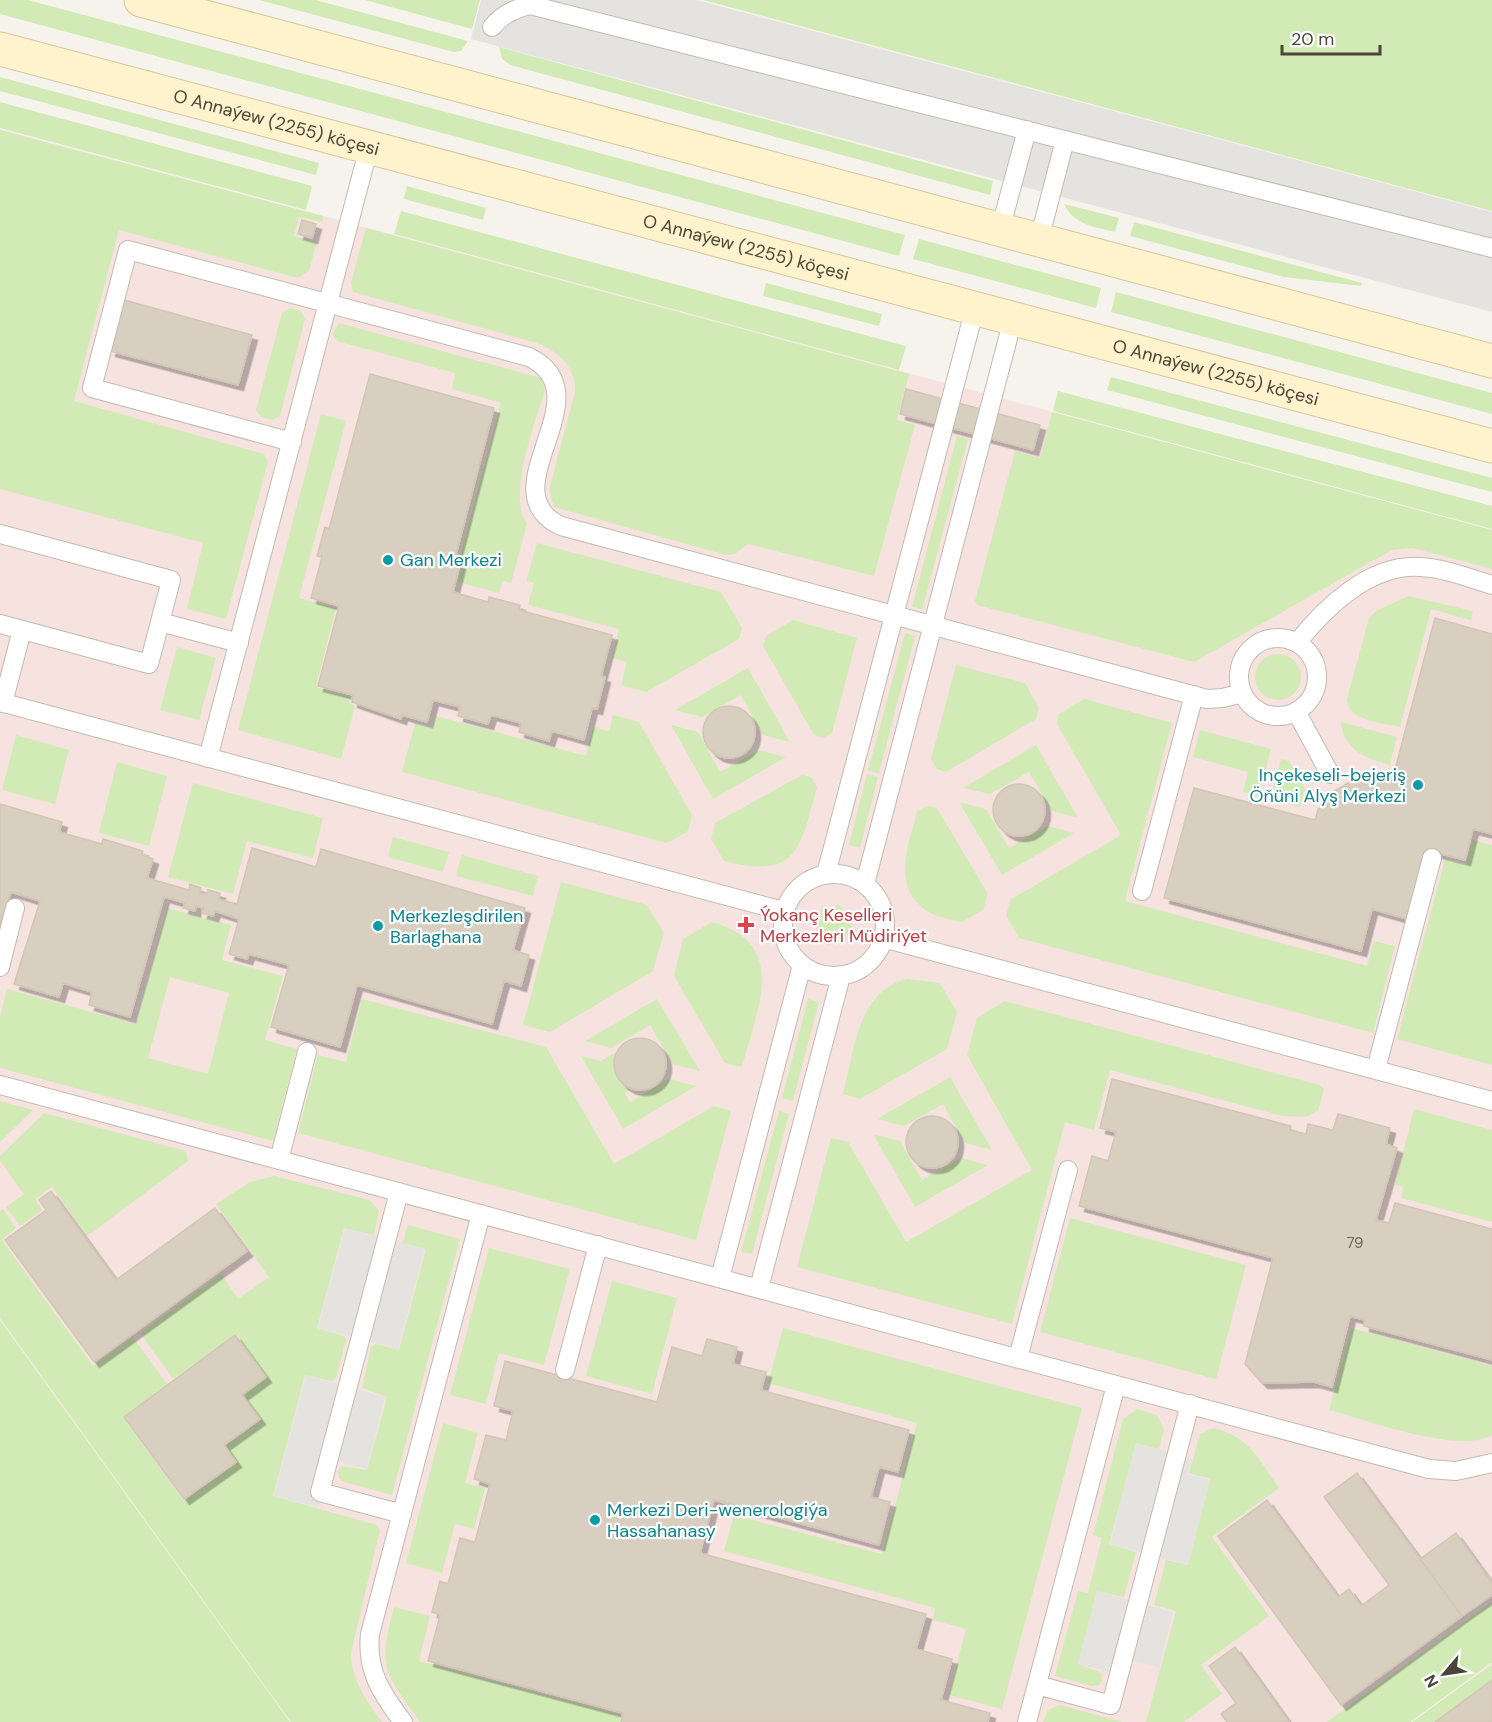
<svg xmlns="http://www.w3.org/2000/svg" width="1492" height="1722" font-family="'DM Sans',sans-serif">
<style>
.medical{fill:#f6e3e0}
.green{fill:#d2eab5;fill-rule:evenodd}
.parking{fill:#e5e3e0}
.building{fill:#d8cfc1;stroke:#d3c7b4;stroke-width:1.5;filter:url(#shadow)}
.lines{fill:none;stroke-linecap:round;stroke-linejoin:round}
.service-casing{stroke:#c2bbae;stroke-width:20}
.secondary-casing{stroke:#d6c79b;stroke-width:35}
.service{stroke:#fff;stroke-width:18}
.secondary{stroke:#fff3cd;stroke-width:33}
.culture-dot{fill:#0f9aa8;stroke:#fff;stroke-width:2}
.health-dot{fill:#e0444e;stroke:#fff;stroke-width:2}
.labels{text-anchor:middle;stroke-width:4.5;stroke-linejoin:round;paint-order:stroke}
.number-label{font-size:15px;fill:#6e675b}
.street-label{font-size:18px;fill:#4b4439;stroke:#fff}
.culture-label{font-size:18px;fill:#0d838f;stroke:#fff;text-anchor:start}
.health-label{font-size:18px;fill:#be3a42;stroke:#fff;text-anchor:start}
</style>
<defs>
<filter id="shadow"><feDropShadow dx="5.5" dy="5.5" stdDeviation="0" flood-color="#0004"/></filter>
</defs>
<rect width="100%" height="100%" fill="#f6f3ec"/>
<!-- medical -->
<path class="medical" d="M0,129L1492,530V1663L1410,1722H291L0,1319Z"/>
<!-- green -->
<path class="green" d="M0,0H28L905,235L899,256L0,14Z
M259,0H316L468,41L461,51L454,52Z
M365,0H480L472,29Z
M703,0H1492V211Z
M499,47L993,181L990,195L510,65L502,59Z
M0,77L319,163L316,175L0,91Z
M0,102L312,186L306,210L0,128Z
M0,130L323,216L322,222L299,217L294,236L317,242L309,271L298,278L119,230L74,401L264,454L268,462L226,619L187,609L203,543L0,489Z
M407,186L486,208L483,220L404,199Z
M1064,204L1119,218L1115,232C1095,227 1074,225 1064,204Z
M401,211L906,346L899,370L394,234Z
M1134,222L1362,283L1361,286L1284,277L1130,236Z
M366,228L909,374L897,420L915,425L874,576L748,544L735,554L726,555L554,507L549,490L575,392C576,366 558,352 537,343L353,292L351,283Z
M919,239L1101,288L1096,308L913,259Z
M766,283L882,314L879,326L763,296Z
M1116,292L1492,393V414L1111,312Z
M290,308L301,311L305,319L280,416L273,420L261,417L256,410L282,313Z
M339,323L541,378L545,390C536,422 506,496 527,524L511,583L503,581L499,593L458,582L463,561L459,560L501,403L452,389L455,373L340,342L335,339L333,333Z
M1111,377L1492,478V492L1107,390Z
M1058,391L1492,506V529L1053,411Z
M1052,412L1492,530V569L1413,548L1392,550L1194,662L977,605L975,601L1015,451L1040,458Z
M321,414L346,421L299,598L336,608L316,687L351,697L349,703L355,706L341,759L238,730Z
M957,436L968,439L922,610L912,607Z
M537,543L721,592L742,628L739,639L646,692L621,685L627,662L612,658L619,629L528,605L534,583L526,581Z
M1408,596L1473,611L1471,620L1431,609L1400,727C1383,723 1347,721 1347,699L1369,618L1376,611Z
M793,620L857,638L832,733L823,738L814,735L763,646L766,636Z
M905,633L915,636L879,773L868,771Z
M177,647L216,658L199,720L160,710Z
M1255 677a23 23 0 1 1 46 0a23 23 0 1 1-46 0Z
M956,665L1025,683L1039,708L1036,719L946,772L937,769L931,759Z
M748,668L790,742L763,735L741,695L702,717L675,710Z
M1084,699L1172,723L1125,901L1367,966L1374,941L1395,946L1373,1033L1019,938L1006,916L1010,900L1121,835L1057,724L1059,714Z
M613,715L639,722L692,815L688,831L667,843L402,772L415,723L432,728L436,716L586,756L593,727L609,731Z
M1341,722L1397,737L1390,765C1367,759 1343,750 1341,722Z
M671,725L698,732L720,772L759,750L786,757L713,799Z
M1200,730L1271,749L1259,796L1243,792L1248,772L1193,757Z
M16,735L69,750L55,804L2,790Z
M1036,745L1078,818L1052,811L1029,772L990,794L963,788Z
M1281,759L1289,761L1305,788L1300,807L1270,799Z
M117,762L167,776L149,846L99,833Z
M867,774L878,777L860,848L849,845Z
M802,775L811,777L817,787C800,849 798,880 724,861L711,839L715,823Z
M193,783L323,818L313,858L247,841L233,894L168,877Z
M959,802L986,809L1009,848L1048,826L1074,833L1002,875Z
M927,806L937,808L988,894L983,910L962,922C950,919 933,917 923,908C892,884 909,843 917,812Z
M393,837L449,852L443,872L388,857Z
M1473,840L1492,845V1065L1397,1039L1445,859L1466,865Z
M462,855L538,876L533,896L456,876Z
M561,882L647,905L664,933L653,971L550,1032L523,1025Z
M839,904L844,912L852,914L850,922L854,930L847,935L844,944L836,941L828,946L823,938L815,936L817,927L812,919L820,915L822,906L831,908Z
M167,908L231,925L222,960L283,976L265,1040L297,1049L273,1141L0,1068V1017L7,989L136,1024ZM170,977L229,993L208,1074L148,1058Z
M712,922C791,944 756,1011 742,1067L725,1063L674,976L683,939Z
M907,979L940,983L957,1012L947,1049L860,1099L843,1094C854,1052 857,991 907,979Z
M362,999L546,1047L614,1164L714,1106L731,1111L696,1240L298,1133L318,1055L346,1062Z
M657,999L700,1071L673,1064L650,1025L611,1048L585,1041Z
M808,999L819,1002L793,1101L782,1098Z
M1005,1001L1320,1085L1324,1089L1318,1111L1306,1117L1282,1116L1110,1070L1094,1130L1065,1122L1012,1324L797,1267L831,1138L848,1142L906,1242L1032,1170L967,1055L977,1018Z
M636,1040L656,1075L625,1093L630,1102L669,1079L696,1086L623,1129L581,1056L601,1061Z
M950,1077L992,1150L965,1143L943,1104L904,1126L877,1119Z
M0,1101L33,1110L0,1142Z
M1414,1109L1492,1130V1222L1401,1198L1403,1187L1395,1185Z
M779,1111L789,1114L752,1254L741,1252Z
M44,1113L182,1150L186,1152L188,1161L87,1236L52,1187L35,1199L42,1210L20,1226L6,1207L24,1194L0,1161V1156Z
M873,1134L900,1141L922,1180L961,1158L988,1165L915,1207Z
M274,1176L370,1200L379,1211L374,1235L344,1228L317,1328L344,1336L346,1339L336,1379L332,1381L305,1375L273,1496L377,1525L380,1530L351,1653C351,1680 367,1701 382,1722H291L0,1318V1211L3,1209L16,1228L2,1240L93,1366L133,1337L167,1384L123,1417L184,1501L237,1462L225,1446L261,1420L243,1395L267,1377L236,1334L173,1379L140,1333L221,1274L238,1299L269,1277L216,1204L250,1182Z
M1070,1218L1246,1265L1216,1379L1040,1332Z
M408,1225L460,1239L392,1495L344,1482L339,1478L338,1471L342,1466L367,1470L387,1397L362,1388L371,1347L376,1344L399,1350L426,1249L403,1243Z
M489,1248L570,1269L544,1365L499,1353L486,1404L450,1395Z
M612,1281L677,1298L652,1394L586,1376Z
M0,1320L290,1722H0Z
M783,1328L1082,1408L1002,1709L949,1695L966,1629L933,1620L935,1608L724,1551L734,1515L882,1554L917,1423L768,1383Z
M1351,1328L1492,1366V1435C1459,1455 1367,1420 1329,1410Z
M1137,1409L1157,1415L1164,1430L1159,1449L1136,1443L1109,1544L1136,1552L1124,1597L1097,1591L1078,1664L1102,1673V1680L1099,1685L1092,1686L1055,1676L1078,1591L1088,1593L1102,1538L1093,1535L1123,1419Z
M443,1423L478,1433L465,1483L485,1488L474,1529L455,1524L442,1573L406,1563Z
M1214,1428C1251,1438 1258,1459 1279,1488L1212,1537L1269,1616L1201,1665L1222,1694L1184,1722H1146L1176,1611L1154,1605L1166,1560L1188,1565L1210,1479L1189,1473L1200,1434Z
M1492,1602V1662L1410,1722H1327Z
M394,1607L430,1616L419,1661L622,1715L620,1722H420C383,1670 378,1670 394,1607Z
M1492,1664V1680L1435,1722H1412Z
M1060,1705L1123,1722H1043L1048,1710Z"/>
<!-- parking -->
<path class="parking" d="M481,0H697L1492,212V312L471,39Z
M345,1228L425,1249L398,1349L318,1328Z
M306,1375L385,1397L367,1469L332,1460L319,1508L274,1496Z
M1136,1443L1192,1459L1188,1474L1210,1480L1188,1565L1110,1544Z
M1097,1591L1173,1612L1159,1668L1127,1659L1122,1675L1078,1664Z"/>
<!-- building -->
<path class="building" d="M302,220L316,224L312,238L298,234Z
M124,300L252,335L238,385L110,351Z
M370,374L494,408L454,562L460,564L453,592L488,602L489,597L520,605L519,610L612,635L601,676L605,677L597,709L592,708L584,740L552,731L549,741L519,732L521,723L491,715L488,724L458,716L460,707L433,700L427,722L402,715L401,719L352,702L353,695L318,686L339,606L311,598L322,557L317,556L325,527L329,529Z
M906,389L1040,425L1033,450L900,414Z
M1435,618L1492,634V834L1473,829L1465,860L1426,850L1407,919L1372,909L1361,951L1164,898L1194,788L1315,820L1318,809L1328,804L1324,797L1362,775L1366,782L1375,776L1392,781Z
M703 732a26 26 0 1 1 52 0a26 26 0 1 1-52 0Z
M993 810a26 26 0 1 1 52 0a26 26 0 1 1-52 0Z
M0,804L62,822L59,832L102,844L103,839L143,851L142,855L153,859L147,878L189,890L190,884L201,888L200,893L206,895L208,890L220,893L218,899L237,904L252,848L316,867L321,849L525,908L513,950L529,955L521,986L504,981L492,1024L357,985L340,1047L271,1027L289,965L249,954L247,959L229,954L239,919L215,911L213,916L202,913L203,908L196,906L195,911L183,908L185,903L164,897L130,1017L89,1005L92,992L63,983L59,997L14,984L40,901L11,892L0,925Z
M614 1064a26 26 0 1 1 52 0a26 26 0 1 1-52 0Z
M1112,1079L1291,1126L1290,1130L1306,1134L1308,1124L1333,1130L1338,1114L1390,1128L1386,1144L1397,1148L1376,1220L1389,1223L1395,1203L1492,1229V1360L1364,1326L1365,1320L1350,1316L1332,1387L1314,1382L1262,1383L1245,1364L1273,1258L1079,1206L1092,1156L1108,1161L1116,1132L1100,1128Z
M906 1142a26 26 0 1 1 52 0a26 26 0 1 1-52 0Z
M51,1191L116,1280L215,1208L247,1251L94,1362L5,1240L46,1210L39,1200Z
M235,1335L266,1377L242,1395L260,1419L224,1445L236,1462L184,1499L124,1417Z
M707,1339L737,1347L733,1364L766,1372L761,1390L909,1430L898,1472L879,1467L871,1497L890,1502L879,1545L714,1500L700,1553L926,1614L916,1649L952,1659L941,1700L990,1713L988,1722H621L623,1713L428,1661L440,1615L432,1612L440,1581L448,1584L460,1538L475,1542L490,1484L474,1479L486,1435L506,1440L513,1411L494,1406L505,1361L657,1402L672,1347L702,1356Z
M1357,1473L1462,1616L1341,1705L1218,1536L1267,1500L1338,1597L1349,1589L1361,1606L1389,1585L1324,1497Z
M1456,1533L1492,1583V1595L1462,1616L1420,1559Z
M1235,1647L1289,1722H1227L1221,1714L1236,1703L1209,1666Z
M1492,1680V1722H1435Z"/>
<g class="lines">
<defs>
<path id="service" d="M492,27C503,14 514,9 530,5L1492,248
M1000,230L1027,130
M1039,240L1065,140
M292,442L92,388L128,250L529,357C607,395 486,491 561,526L1207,699L1223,698L1242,693
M0,534L171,580L149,664L0,624
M160,622L239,643
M1239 677a39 39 0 1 1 78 0a39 39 0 1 1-78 0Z
M1297,643C1325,607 1370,564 1420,567C1444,568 1469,578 1492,585
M0,702L783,911
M3,703L22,630
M1297,713L1330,774
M208,758L369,147
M783 925a51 51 0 1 1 102 0a51 51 0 1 1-102 0Z
M826,874L975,308
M865,884L1013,319
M1142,891L1194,695
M883,938L1492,1101
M0,967L15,908
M1376,1069L1432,858
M0,1085L1429,1469L1456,1471L1492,1463
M279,1160L307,1052
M399,1192L320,1492L402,1514
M720,1278L802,965
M759,1288L841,976
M1018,1358L1068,1170
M565,1370L598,1245
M1037,1685L1111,1705L1190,1404
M403,1722C382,1694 366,1671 370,1634L481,1214
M1027,1722L1116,1385"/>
<g id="secondary">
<path d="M141,0L1492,361"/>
<path id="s1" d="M0,49L1492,446"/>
</g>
</defs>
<!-- service casing -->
<use href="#service" class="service-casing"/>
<!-- secondary casing -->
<use href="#secondary" class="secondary-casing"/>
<!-- service -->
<use href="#service" class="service"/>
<!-- secondary -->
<use href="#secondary" class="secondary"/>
</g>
<!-- markers -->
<g class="culture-dot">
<circle cx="388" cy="560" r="6"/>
<circle cx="1418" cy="785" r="6"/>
<circle cx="378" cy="926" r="6"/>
<circle cx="595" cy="1520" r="6"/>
</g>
<path class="health-dot" d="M743 916h6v6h6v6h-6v6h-6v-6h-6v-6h6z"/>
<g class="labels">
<!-- number labels -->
<g class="number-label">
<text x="1355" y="1248">79</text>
</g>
<!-- street labels -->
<g class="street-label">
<text dy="6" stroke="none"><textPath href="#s1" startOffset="286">O Annaýew (2255) köçesi</textPath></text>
<text dy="6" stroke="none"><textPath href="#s1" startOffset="772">O Annaýew (2255) köçesi</textPath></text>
<text dy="6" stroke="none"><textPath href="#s1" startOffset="1258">O Annaýew (2255) köçesi</textPath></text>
</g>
<!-- culture labels -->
<g class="culture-label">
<text x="400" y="566">Gan Merkezi</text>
<text x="1406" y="781" text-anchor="end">Inçekeseli-bejeriş<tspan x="1406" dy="21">Öňüni Alyş Merkezi</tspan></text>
<text x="390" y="922">Merkezleşdirilen<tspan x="390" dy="21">Barlaghana</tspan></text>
<text x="607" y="1516">Merkezi Deri-wenerologiýa<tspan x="607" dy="21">Hassahanasy</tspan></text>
</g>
<!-- health labels -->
<g class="health-label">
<text x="760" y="921">Ýokanç Keselleri<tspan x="760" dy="21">Merkezleri Müdiriýet</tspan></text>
</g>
</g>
<!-- north arrow -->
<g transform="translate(1444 1674) rotate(241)" stroke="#ffffff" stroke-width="4.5" paint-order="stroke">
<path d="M0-4.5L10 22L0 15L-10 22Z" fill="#4b4439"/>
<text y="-9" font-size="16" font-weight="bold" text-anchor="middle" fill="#4b4439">N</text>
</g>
<!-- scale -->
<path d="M1282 45v9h98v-9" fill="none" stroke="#4b4439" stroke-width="3"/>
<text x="1291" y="45" font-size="18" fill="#4b4439" stroke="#ffffff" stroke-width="4.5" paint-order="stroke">20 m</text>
</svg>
